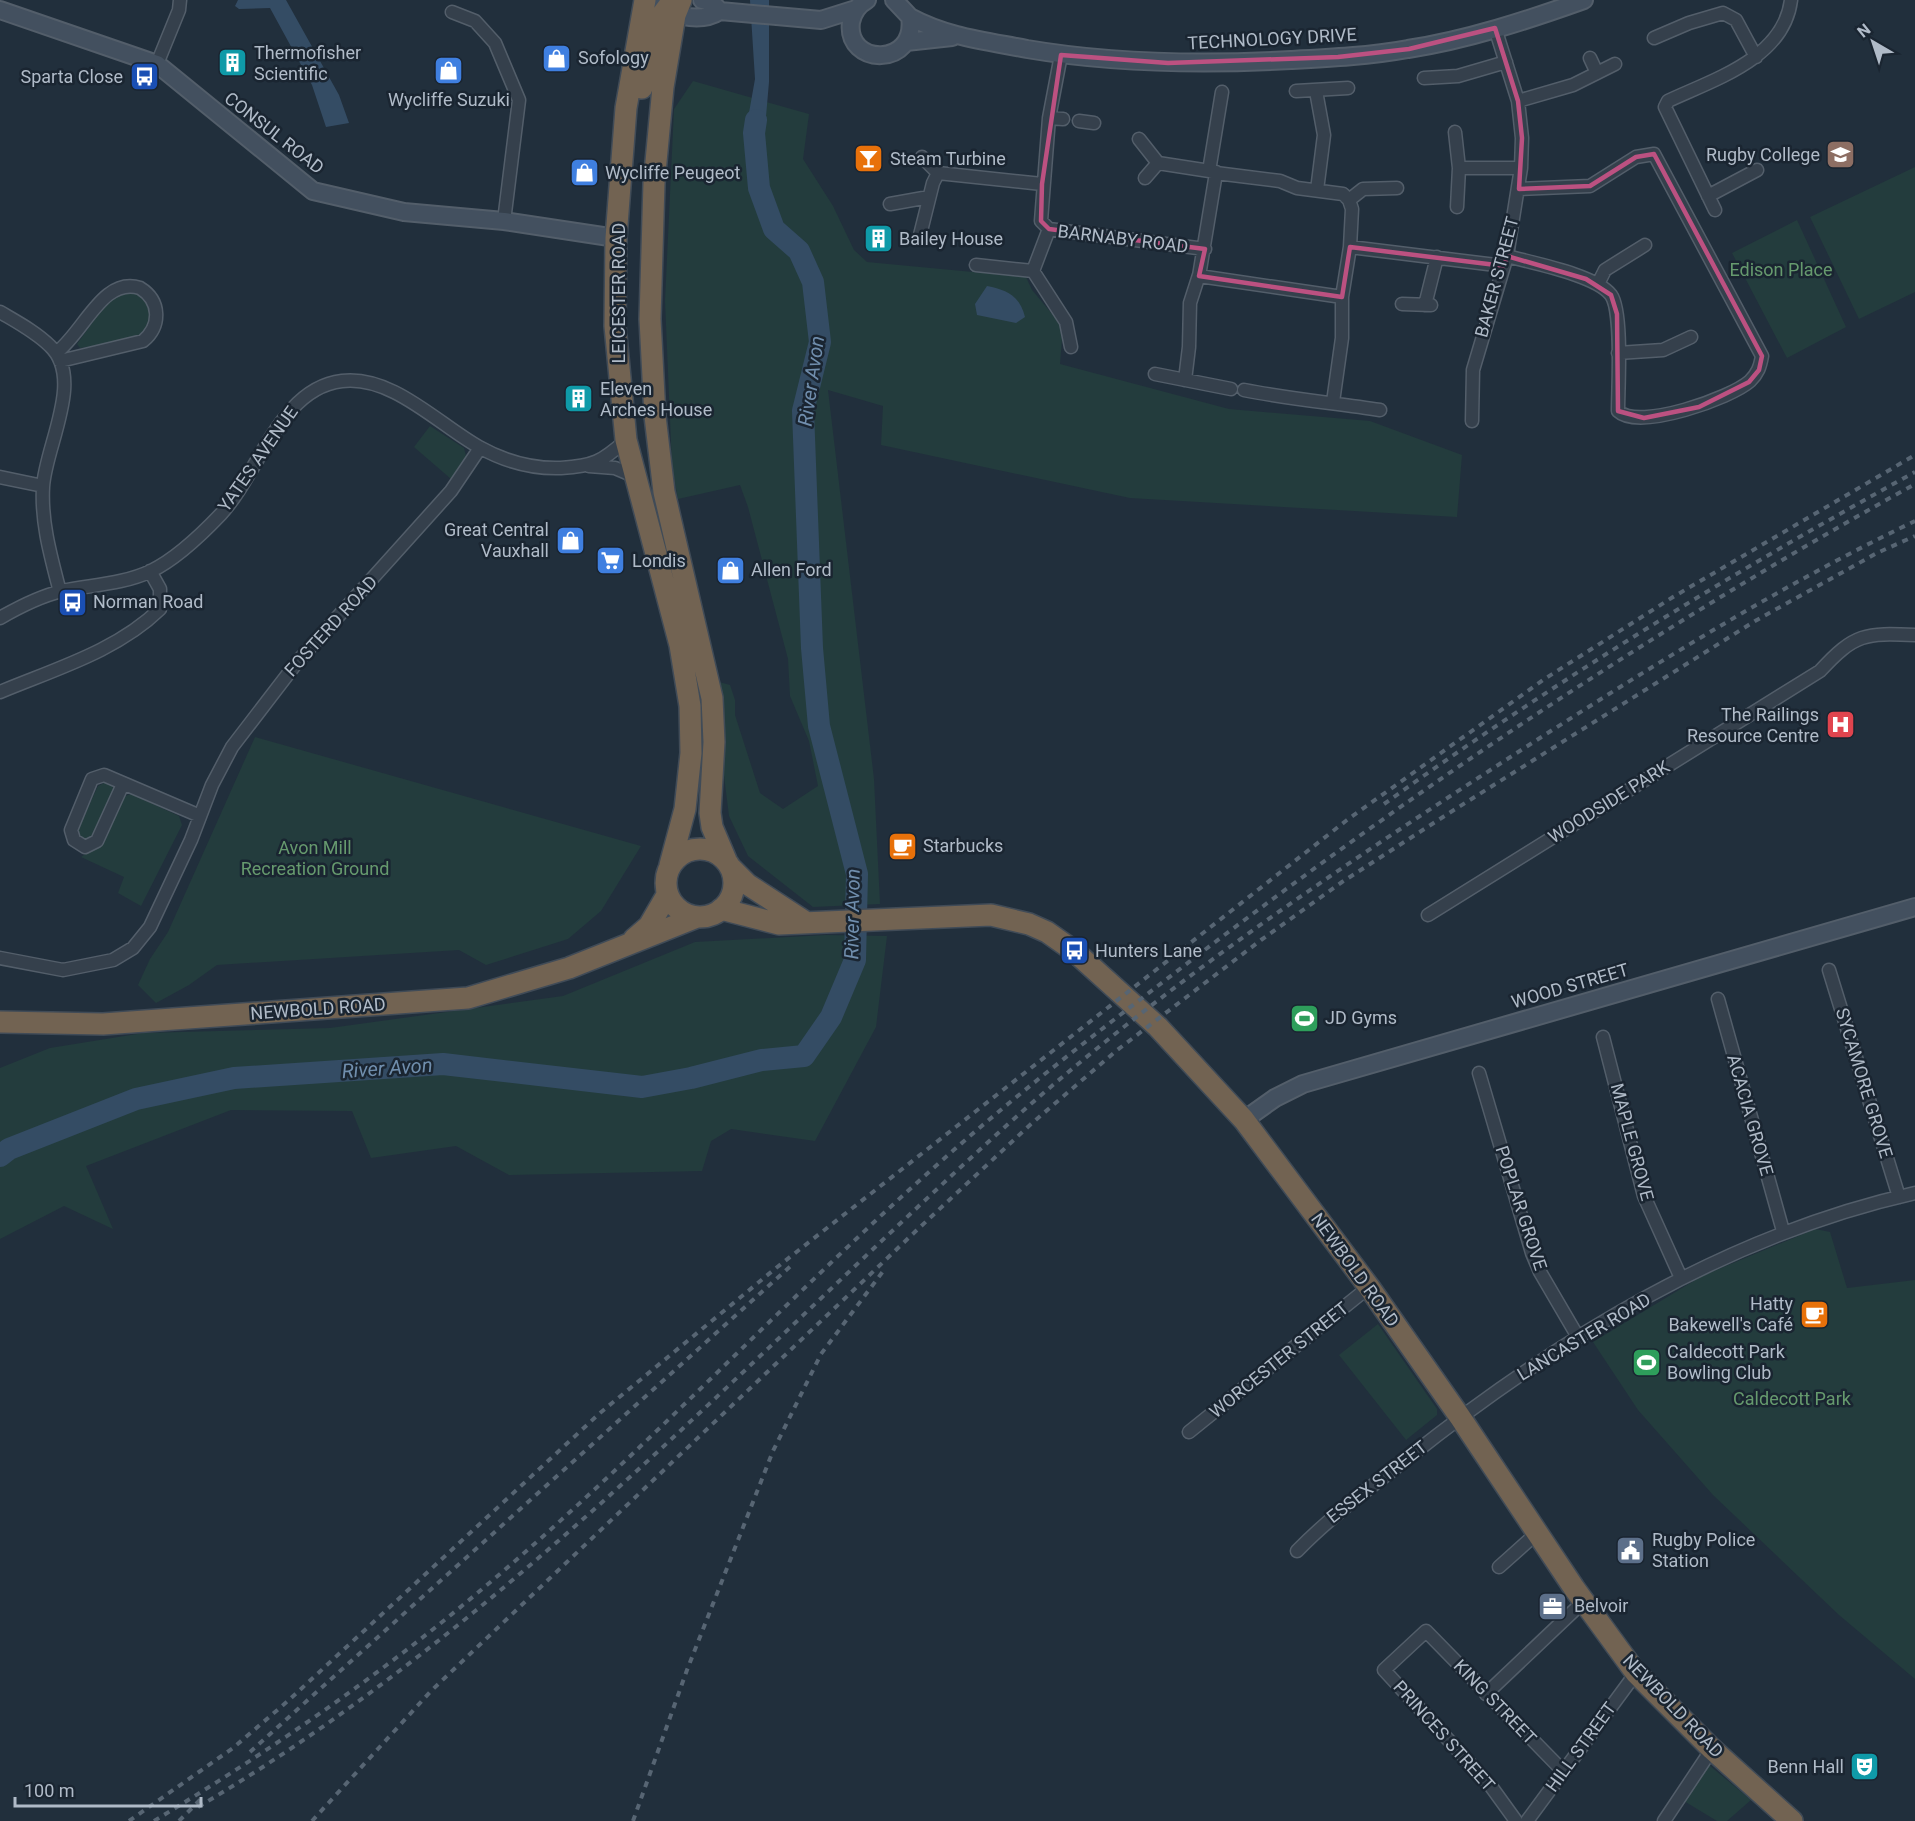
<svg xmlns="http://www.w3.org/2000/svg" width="1915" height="1821" font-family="Roboto,sans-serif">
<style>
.green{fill:#233c3d}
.water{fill:#344c64}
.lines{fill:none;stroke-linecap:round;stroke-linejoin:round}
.river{stroke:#344c64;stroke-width:22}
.street-casing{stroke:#535e6a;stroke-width:15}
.secondary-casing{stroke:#535e6a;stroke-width:20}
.highway-casing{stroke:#404b57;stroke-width:24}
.street{stroke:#35404c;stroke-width:12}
.secondary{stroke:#43505f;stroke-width:16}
.highway{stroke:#726352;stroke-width:21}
.rail{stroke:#576573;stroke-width:4;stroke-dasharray:6 6;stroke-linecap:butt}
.marked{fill:none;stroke:#bc5181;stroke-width:4.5;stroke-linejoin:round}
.labels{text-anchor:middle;stroke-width:5;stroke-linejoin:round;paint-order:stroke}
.street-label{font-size:18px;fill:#b0bbc8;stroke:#1a2531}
.poi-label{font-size:18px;fill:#b0bbc8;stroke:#1a2531;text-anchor:start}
.park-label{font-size:18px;fill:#669a6e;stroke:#1a2531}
.water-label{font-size:20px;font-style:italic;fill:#708ead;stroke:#1a2531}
</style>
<rect width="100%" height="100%" fill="#212f3c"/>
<!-- green -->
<path class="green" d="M693,81L809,114L803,159L833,206L854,250L867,262L1026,277L1032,290L1063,327L1060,364L1229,409L1370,421L1462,455L1457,517L1130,498L881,445L883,406L828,390L874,779L880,904L813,907L748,856L729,816L712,680L730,685L735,700V715L760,793L783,809L818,786L809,741L790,696L788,659L748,507L740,485L678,499L672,467L665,301L674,109Z
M1915,167V292L1859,319L1810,217Z
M1797,220L1846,327L1787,358L1732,253Z
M122,290C135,293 147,296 150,311C155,345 103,344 80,348L77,344L111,297Z
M430,426L464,448L466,456L451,479L414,447Z
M255,737L641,846L601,911L568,939L486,965L459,950L217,965L189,985L156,1003L138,985L150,959L168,932Z
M104,783L111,784L114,790L92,838L86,841L78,836L77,831L98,786Z
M131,794L179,816L182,825L141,906L118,893L124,877L81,857L103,842L122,797Z
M826,935L887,936L876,1027L815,1141L731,1129L711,1141L702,1171L509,1175L456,1146L371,1158L352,1111L231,1110L86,1166L113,1229L64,1206L0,1239V1068L50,1048L143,1033L330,1028L563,996L695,942Z
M1815,1229L1830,1232L1847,1288L1915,1280V1679L1839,1615L1713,1495L1638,1410L1593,1342L1702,1276Z
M1378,1324L1437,1409V1415L1406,1440L1339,1355Z
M1709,1765L1751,1800L1727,1821H1717L1684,1801Z"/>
<!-- water -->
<path class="water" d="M238,0H286L339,95L349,123L326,127L312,85L270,8L239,9L235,6Z
M750,0H769V82L763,151L748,148L747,124L755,79Z
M987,286C1007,290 1020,296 1025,317L1016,323L977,315L975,304Z"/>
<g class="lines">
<!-- river -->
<path class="river" d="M0,1156L9,1149L136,1099L234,1078L443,1064L642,1087L691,1078L762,1060L804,1056L831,1017L855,960L857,874L819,726L812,648L803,411L820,342L813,282L799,251L774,229L759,188L754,133L756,120"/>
<defs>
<path id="street" d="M452,12L475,21L495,43L519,100L504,221
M1654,38L1689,23L1723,13L1736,20L1756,57
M1061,55L1049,118L1041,221L1049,229L1205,249
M1590,58L1597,73
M157,64L179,10L180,0
M1424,78L1458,76L1506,62
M1296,91L1348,88
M1316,91L1324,135L1317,190
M1518,101L1573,85L1615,64
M1049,118L1063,119
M1079,121L1094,123
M1455,132L1459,168L1457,207
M1139,139L1158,163L1145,178
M922,157L938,173
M1158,163L1216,172
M1459,168H1521
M1209,171L1222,92
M938,173L1042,184
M1708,196L1757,170
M1349,200L1363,189L1397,188
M890,204L929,197
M1715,210L1665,107L1668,101C1715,79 1784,58 1791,0
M919,239L933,183L938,173
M1350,247L1504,266
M1507,256C1532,263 1596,275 1611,295C1623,312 1618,388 1618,411C1639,431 1731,398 1750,381C1758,373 1760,367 1762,356L1654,154L1636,157L1590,186L1519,189
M976,265L1033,271L1066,322L1071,347
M1033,271L1049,229
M1598,284L1605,270L1645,245
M1402,304L1431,305
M1425,305L1437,257
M0,312C17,322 36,332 50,346C85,379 45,447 43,487C41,523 51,557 60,592
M56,353C84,332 103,276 140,288C161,301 161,326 143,341L60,361
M1618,353L1663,350L1691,337
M1155,374L1231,389
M1185,380L1189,347L1190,303L1199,275
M1244,390C1289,399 1334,403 1380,410
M1333,402L1342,338V297L1350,247L1352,209L1349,200L1343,194L1297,188L1280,181L1216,173L1199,276L1342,297
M1472,421L1473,370L1507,256L1521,168L1522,138L1518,101L1495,28
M589,466L615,468L634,476
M0,477L43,486
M0,618C19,607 41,596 62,591C91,585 124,584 151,571C176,559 202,534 221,514C259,473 280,388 342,381C392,375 438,424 479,447C504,461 533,469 561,468C593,466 602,462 626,440
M0,692C55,669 117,651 160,609V589L150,571
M123,784L97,841L85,847L74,840L71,830L92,779L104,775L200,816
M1428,915L1820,671C1855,633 1865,633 1915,635
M0,958L63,970L113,960L133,948L150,927L191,840L212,785L232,747L298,661L451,491L480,448
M1829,970L1899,1197
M1718,999L1783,1231
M1603,1037L1644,1196L1681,1278
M1479,1073L1532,1253L1540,1272L1578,1337
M1189,1432L1369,1287
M1297,1551C1331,1516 1370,1488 1408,1458C1558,1339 1727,1235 1915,1193
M1499,1567L1537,1533
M1486,1694L1583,1602
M1516,1821L1490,1785L1384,1670L1426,1631L1564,1772
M1527,1821L1636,1673
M1664,1821L1712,1749"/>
<path id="secondary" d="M702,0L711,2L720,11L821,20L856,9
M867,0C858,5 853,12 851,22C845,67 918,67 910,17L894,0
M645,1C668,12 696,26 720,11
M0,10L157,64L313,191L404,212L504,221L616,238
M910,17C947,37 986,41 1027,49C1115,64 1202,65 1291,60C1330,58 1370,56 1408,49C1467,40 1528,20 1584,0
M906,42L952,37
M1244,1120L1275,1098L1303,1084L1915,907"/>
<path id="highway" d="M645,0L626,108L616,238L615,326L626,440L680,645L690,706L691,753L685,809L670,865
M681,0L675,15L663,87L654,183L650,319L655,416L664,492L712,698L714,742L710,813L712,827L726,860
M642,88L659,19L673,0
M666 883a34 34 0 1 1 68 0a34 34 0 1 1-68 0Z
M731,868L747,884L804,921
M721,909L779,924L991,915L1029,924L1047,932L1074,951L1158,1027L1244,1120L1369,1287L1460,1417L1574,1588L1636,1673L1712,1749L1792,1821
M634,939L649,926L667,895
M0,1022L103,1024L468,998L569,968L697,917"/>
</defs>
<!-- street casing -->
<use href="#street" class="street-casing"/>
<!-- secondary casing -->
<use href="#secondary" class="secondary-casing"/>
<!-- highway casing -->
<use href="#highway" class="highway-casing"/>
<!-- street -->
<use href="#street" class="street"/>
<!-- secondary -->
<use href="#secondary" class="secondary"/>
<!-- highway -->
<use href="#highway" class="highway"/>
<!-- rail -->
<path class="rail" d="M1384,804C1554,682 1731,573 1915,472
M250,1752L794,1263
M198,1807C505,1626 745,1361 1007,1125C1158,990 1325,877 1495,767C1631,679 1769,591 1915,521
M129,1821L233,1748L289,1700L600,1413L776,1268L1347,820L1546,678L1673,597L1915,455
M154,1821C268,1752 379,1676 481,1590C649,1449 797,1286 963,1142C1039,1076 1119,1016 1198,955C1427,781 1664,623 1915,484
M179,1821L204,1796
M312,1821L431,1691L918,1229L1031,1124L1116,1051L1261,940L1342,882L1446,815L1755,621L1877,553L1915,536
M633,1821L687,1670L773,1451L821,1354L884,1270"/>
</g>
<!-- marked area -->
<path class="marked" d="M1495,28L1518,101L1522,138L1519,189L1590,186L1636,157L1654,154L1762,356L1759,370L1749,382L1699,407L1644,418L1618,411L1617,314L1611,295L1586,279L1507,256L1504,266L1350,247L1342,297L1199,276L1205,249L1049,229L1041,221L1042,184L1061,55L1168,63L1338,57L1409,49Z"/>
<!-- icons -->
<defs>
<symbol id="shop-square" viewBox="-11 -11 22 22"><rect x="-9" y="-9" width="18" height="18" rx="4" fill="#3f7fe0" stroke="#1a2531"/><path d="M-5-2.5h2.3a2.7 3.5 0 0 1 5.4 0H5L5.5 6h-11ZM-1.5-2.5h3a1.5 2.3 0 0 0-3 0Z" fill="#fff"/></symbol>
<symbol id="building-square" viewBox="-11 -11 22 22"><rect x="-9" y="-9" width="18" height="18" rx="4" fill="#0f9aa8" stroke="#1a2531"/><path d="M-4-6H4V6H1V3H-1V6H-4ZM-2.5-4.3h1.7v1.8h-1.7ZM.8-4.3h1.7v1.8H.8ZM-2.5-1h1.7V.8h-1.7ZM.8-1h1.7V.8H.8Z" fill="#fff"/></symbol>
<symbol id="bus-square" viewBox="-11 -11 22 22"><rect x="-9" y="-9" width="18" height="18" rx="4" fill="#1a4fb4" stroke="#1a2531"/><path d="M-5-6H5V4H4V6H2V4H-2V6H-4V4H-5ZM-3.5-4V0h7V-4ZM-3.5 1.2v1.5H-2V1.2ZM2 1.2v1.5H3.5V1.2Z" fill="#fff"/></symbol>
<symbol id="university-square" viewBox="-11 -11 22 22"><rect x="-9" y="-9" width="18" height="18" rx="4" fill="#8d6e63" stroke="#1a2531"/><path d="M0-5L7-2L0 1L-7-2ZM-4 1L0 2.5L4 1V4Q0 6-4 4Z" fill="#fff"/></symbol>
<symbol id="bar-square" viewBox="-11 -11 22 22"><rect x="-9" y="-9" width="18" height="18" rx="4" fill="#e8710a" stroke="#1a2531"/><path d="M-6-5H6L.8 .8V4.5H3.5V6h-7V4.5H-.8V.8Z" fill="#fff"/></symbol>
<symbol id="supermarket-square" viewBox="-11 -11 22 22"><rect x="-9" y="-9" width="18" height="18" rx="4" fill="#3f7fe0" stroke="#1a2531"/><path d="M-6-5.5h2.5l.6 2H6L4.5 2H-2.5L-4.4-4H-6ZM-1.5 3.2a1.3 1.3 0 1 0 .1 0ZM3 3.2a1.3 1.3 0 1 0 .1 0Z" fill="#fff"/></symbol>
<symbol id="hospital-square" viewBox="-11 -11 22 22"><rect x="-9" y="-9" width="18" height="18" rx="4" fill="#e0444e" stroke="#1a2531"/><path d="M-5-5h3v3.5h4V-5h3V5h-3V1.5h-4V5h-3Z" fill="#fff"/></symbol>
<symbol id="cafe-square" viewBox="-11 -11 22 22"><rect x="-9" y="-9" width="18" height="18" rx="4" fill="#e8710a" stroke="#1a2531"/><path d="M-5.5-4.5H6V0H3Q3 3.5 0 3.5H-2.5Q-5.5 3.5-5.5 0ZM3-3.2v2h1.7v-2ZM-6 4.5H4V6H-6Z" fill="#fff"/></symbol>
<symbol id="stadium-square" viewBox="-11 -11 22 22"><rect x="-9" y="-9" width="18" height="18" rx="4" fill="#2e9e5b" stroke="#1a2531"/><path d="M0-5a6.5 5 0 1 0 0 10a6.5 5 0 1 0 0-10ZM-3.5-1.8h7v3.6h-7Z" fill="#fff"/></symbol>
<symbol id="civic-square" viewBox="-11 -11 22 22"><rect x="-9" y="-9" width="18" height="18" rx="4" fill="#5c6f8a" stroke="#1a2531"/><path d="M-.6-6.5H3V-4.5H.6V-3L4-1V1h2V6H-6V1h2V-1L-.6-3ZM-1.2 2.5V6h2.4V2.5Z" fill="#fff"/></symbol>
<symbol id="office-square" viewBox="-11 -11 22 22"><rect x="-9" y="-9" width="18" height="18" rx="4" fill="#5c6f8a" stroke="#1a2531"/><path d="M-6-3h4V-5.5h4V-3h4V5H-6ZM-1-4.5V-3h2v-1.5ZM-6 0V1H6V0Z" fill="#fff"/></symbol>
<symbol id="theatre-square" viewBox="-11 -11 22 22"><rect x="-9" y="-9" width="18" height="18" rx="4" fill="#0f9aa8" stroke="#1a2531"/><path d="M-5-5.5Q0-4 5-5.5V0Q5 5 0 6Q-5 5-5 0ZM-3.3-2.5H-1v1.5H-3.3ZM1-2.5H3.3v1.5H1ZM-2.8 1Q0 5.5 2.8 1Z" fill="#fff"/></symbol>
</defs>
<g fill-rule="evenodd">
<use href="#shop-square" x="540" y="42" width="33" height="33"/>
<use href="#building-square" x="216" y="46" width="33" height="33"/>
<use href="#shop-square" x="432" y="54" width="33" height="33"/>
<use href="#bus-square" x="128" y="60" width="33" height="33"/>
<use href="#university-square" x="1824" y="138" width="33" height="33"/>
<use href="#bar-square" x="852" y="142" width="33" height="33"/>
<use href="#shop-square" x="568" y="156" width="33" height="33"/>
<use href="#building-square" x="862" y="222" width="33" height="33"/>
<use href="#building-square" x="562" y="382" width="33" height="33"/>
<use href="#shop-square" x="554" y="524" width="33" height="33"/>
<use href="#supermarket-square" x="594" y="544" width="33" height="33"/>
<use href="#shop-square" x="714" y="554" width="33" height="33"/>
<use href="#bus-square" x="56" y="586" width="33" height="33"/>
<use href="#hospital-square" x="1824" y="708" width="33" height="33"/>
<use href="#cafe-square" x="886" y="830" width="33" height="33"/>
<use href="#bus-square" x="1058" y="934" width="33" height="33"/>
<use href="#stadium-square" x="1288" y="1002" width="33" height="33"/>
<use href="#cafe-square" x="1798" y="1298" width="33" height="33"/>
<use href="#stadium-square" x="1630" y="1346" width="33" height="33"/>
<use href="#civic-square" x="1614" y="1534" width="33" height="33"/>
<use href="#office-square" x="1536" y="1590" width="33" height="33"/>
<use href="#theatre-square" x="1848" y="1750" width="33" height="33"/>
</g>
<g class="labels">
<!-- street labels -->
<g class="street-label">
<text transform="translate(1272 39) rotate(-3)" y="6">TECHNOLOGY DRIVE</text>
<text transform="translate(274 133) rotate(38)" y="6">CONSUL ROAD</text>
<text transform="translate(1123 239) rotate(7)" y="6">BARNABY ROAD</text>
<text transform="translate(1497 277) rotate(-75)" y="6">BAKER STREET</text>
<text transform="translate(619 293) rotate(-90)" y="6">LEICESTER ROAD</text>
<text transform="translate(258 459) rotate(-55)" y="6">YATES AVENUE</text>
<text transform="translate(331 626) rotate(-48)" y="6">FOSTERD ROAD</text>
<text transform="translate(1609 802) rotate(-32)" y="6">WOODSIDE PARK</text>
<text transform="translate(1570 986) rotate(-16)" y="6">WOOD STREET</text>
<text transform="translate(318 1009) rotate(-4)" y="6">NEWBOLD ROAD</text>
<text transform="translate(1864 1083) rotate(73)" y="6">SYCAMORE GROVE</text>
<text transform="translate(1750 1115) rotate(74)" y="6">ACACIA GROVE</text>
<text transform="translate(1632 1142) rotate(75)" y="6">MAPLE GROVE</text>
<text transform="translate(1521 1208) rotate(72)" y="6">POPLAR GROVE</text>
<text transform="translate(1355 1270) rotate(54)" y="6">NEWBOLD ROAD</text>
<text transform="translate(1584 1337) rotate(-31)" y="6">LANCASTER ROAD</text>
<text transform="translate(1279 1360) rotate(-39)" y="6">WORCESTER STREET</text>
<text transform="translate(1377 1482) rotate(-38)" y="6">ESSEX STREET</text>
<text transform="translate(1495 1702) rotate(46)" y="6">KING STREET</text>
<text transform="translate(1673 1706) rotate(46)" y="6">NEWBOLD ROAD</text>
<text transform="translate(1444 1736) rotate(48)" y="6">PRINCES STREET</text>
<text transform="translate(1581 1747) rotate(-54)" y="6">HILL STREET</text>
</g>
<!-- poi labels -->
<g class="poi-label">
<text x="254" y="59">Thermofisher<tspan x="254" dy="21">Scientific</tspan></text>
<text x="578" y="64">Sofology</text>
<text x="123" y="83" text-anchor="end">Sparta Close</text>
<text x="449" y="106" text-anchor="middle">Wycliffe Suzuki</text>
<text x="1820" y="161" text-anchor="end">Rugby College</text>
<text x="890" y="165">Steam Turbine</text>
<text x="605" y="179">Wycliffe Peugeot</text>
<text x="899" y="245">Bailey House</text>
<text x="600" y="395">Eleven<tspan x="600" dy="21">Arches House</tspan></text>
<text x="549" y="536" text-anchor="end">Great Central<tspan x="549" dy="21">Vauxhall</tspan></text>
<text x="632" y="567">Londis</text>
<text x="751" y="576">Allen Ford</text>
<text x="93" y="608">Norman Road</text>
<text x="1819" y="721" text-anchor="end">The Railings<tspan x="1819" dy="21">Resource Centre</tspan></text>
<text x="923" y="852">Starbucks</text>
<text x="1095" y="957">Hunters Lane</text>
<text x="1325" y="1024">JD Gyms</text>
<text x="1793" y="1310" text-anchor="end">Hatty<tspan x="1793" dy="21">Bakewell's Café</tspan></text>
<text x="1667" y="1358">Caldecott Park<tspan x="1667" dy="21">Bowling Club</tspan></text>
<text x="1652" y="1546">Rugby Police<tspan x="1652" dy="21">Station</tspan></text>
<text x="1574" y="1612">Belvoir</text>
<text x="1844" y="1773" text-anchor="end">Benn Hall</text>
</g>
<!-- park labels -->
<g class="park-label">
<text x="1781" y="276">Edison Place</text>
<text x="315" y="854">Avon Mill<tspan x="315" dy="21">Recreation Ground</tspan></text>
<text x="1792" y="1405">Caldecott Park</text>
</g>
<!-- water labels -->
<g class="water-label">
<text transform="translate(811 381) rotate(-82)" y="7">River Avon</text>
<text transform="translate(852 914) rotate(-89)" y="7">River Avon</text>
<text transform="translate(387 1068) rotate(-4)" y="7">River Avon</text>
</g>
</g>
<!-- north arrow -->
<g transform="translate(1873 42) rotate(321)" stroke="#1a2531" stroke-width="4.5" paint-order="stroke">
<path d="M0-4.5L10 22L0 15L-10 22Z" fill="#b0bbc8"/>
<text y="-9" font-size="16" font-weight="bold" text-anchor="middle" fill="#b0bbc8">N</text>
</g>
<!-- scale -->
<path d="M15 1797v9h186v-9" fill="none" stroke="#b0bbc8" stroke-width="3"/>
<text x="24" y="1797" font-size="18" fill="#b0bbc8" stroke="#1a2531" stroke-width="4.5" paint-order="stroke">100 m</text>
</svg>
